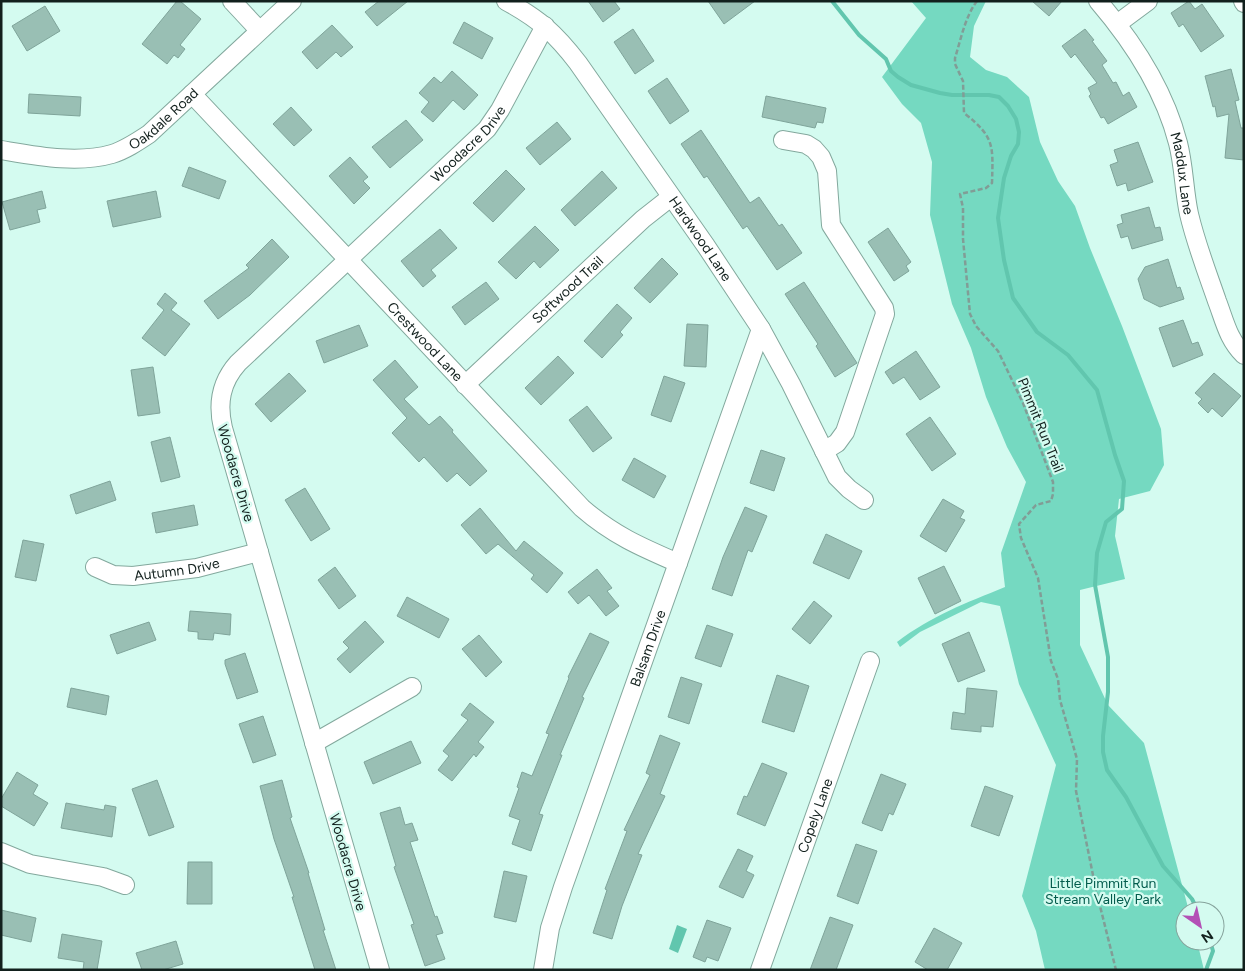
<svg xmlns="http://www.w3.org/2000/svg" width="1245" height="971" font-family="Figtree,sans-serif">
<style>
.forest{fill:#75d9c1}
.water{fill:#61c6ae}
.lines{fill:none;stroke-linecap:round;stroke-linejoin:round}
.stream{stroke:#61c6ae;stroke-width:4}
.building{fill:#99bfb4;stroke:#7fa49a}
.minor-casing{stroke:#83a89d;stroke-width:20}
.path{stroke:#819d96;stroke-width:2.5;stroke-dasharray:5 2.5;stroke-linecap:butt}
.minor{stroke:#fff;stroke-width:18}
.labels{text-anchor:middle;stroke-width:4.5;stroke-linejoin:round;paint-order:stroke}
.street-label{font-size:14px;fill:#12201d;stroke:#d4fbf0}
.park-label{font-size:14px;fill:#035c4d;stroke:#d4fbf0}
</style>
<rect width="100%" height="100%" fill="#d4fbf0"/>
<!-- forest -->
<path class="forest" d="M911,1H986L974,26L970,57L986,70L1007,77L1029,97L1040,142L1058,181L1075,206L1090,248L1122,326L1161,429L1164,465L1150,491L1119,499L1115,536L1125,579L1080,590V645L1108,705L1144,743L1189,911H1185V941H1197L1204,970H1045L1036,931L1022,896L1056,765L1019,684L1000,606L981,602L920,632L900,647L897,642C931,616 966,603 1005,587L1001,553L1026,482L1007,447L986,397L971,348L952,304L930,215L932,162L921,123L902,104L882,77L926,18Z"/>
<!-- water -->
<path class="water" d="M677,925L687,929L678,953L669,949Z"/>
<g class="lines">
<!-- stream -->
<path class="stream" d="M832,1L859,35L886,59L891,71L898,77L911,85L940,93L952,95H989L999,97L1008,106L1016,119L1019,132L1018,144L1011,156L1004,178L998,218L1004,260L1013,298L1037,332L1068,355L1097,390L1115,455L1124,481L1122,509L1106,522L1097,553L1095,585L1108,657V692L1103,736V752L1107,770L1126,797L1163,866L1192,899L1198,911
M1206,970L1213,951L1210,941"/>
</g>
<!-- building -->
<path class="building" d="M177,1H180L201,19L180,45L185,49L178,58L174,55L167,64L142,44Z
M379,1H408L377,26L365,12Z
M588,1H614L620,9L603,22Z
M708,1H755L724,24Z
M1032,1H1062L1049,16Z
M1189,1L1195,9L1202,4L1224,36L1201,52L1183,24L1179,27L1171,13Z
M45,6L60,31L27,51L12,26Z
M464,22L493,38L482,59L453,43Z
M332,25L353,47L341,57L336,52L317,69L302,52Z
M633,29L654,61L635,74L614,42Z
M1085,29L1094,40L1092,41L1107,61L1102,65L1113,83L1116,82L1123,96L1129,92L1137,107L1108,124L1104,117L1101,118L1089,96L1091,94L1088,88L1097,83L1075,54L1071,58L1062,46Z
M1231,69L1239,100L1235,101L1241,128H1244V160L1225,158L1229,114L1217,117L1215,106L1213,107L1205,76Z
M452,71L478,95L464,110L453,100L433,122L421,112L429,102L419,93L434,77L441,83Z
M667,78L689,111L670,124L648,91Z
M29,94L81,97L80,116L28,113Z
M766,96L826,108L823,123L817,122L815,128L762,117Z
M291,107L312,130L294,146L273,124Z
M406,120L423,140L390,168L372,147Z
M557,122L571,139L540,165L526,148Z
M701,130L750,203L759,197L779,226L782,224L802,253L777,270L747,226L743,229L707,176L704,178L681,144Z
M1138,142L1153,182L1128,191L1126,183L1117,186L1110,165L1118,162L1114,150Z
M350,157L368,177L363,181L370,188L354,204L329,176Z
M189,167L226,181L219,199L182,186Z
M506,170L525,189L493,222L473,203Z
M602,171L617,188L575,226L561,210Z
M42,191L46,208L37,210L40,222L10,230L2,202Z
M156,191L161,217L113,227L107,201Z
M1149,207L1155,228L1160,227L1163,240L1132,249L1128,236L1121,238L1117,225L1123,223L1121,215Z
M535,226L559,250L540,268L534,261L516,279L498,262Z
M888,228L911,262L906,266L909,271L894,281L868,242Z
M440,229L457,248L431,270L436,276L423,287L401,261Z
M272,239L289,257L250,295L218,319L204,301L249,268L246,265Z
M662,258L678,274L650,303L634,288Z
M1168,259L1177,288L1180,287L1184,299L1160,307L1144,299L1138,279L1145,267Z
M486,282L499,299L465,325L452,307Z
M804,282L857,363L835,377L816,346L818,344L785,294Z
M165,293L177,303L171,310L190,324L165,356L142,338L164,310L157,304Z
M617,304L632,318L620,332L623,335L602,358L584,341Z
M1183,320L1192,344L1198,342L1203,355L1173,367L1159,328Z
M687,324L708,325L706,367L684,366Z
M359,325L368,346L324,363L316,341Z
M916,351L940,387L920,400L904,377L893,384L885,372Z
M558,356L574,373L541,405L525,388Z
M395,360L418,387L404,399L429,425L440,416L453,430L452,432L487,471L470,486L457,473L447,482L424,457L419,462L392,433L407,418L373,380Z
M153,367L160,413L138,416L131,370Z
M289,373L306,391L271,422L255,404Z
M1214,373L1241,396L1222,417L1212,408L1208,413L1198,403L1202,399L1195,393Z
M664,376L685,383L671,422L651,415Z
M587,406L612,438L593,452L569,420Z
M930,417L956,454L932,471L906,434Z
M170,437L180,477L161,482L151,442Z
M761,450L785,458L774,491L750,483Z
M634,458L666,476L654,498L622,480Z
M110,481L116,500L76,514L70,495Z
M305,488L330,529L311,541L285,500Z
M943,499L964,511L960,518L965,520L946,552L920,536Z
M194,505L198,525L156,533L152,513Z
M745,507L767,516L752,552L748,550L732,596L712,589L723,557Z
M480,508L516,551L524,541L563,573L547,593L531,579L534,575L498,544L486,554L461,525Z
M826,534L862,551L849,579L813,563Z
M23,540L44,544L36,581L15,577Z
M944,566L961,601L935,614L918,578Z
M335,567L356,596L339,609L318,580Z
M597,569L612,588L607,591L619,606L606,616L589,595L578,604L568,592Z
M407,597L449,619L439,638L397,616Z
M814,601L832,616L810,644L792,629Z
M190,611L231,614L230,635L214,633L213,640L198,639V632L188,631Z
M365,621L384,642L350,673L337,659L349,648L343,642Z
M149,622L156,640L117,654L110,635Z
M707,625L733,634L721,667L695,658Z
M969,632L985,671L958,682L942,644Z
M590,633L609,642L582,697L584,698L560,755H562L539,814L543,815L531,851L512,844L520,820L509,816L519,788L517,787L522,772L532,776L549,734L546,733L569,678L568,677Z
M479,635L502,662L486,677L462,649Z
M245,653L258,692L237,699L225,664V660Z
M777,675L809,686L794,732L762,722Z
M681,677L702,684L689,724L668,717Z
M71,688L109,696L106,715L67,707Z
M967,688L997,691L993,727L981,726V732L951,729L953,712L965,714Z
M470,703L494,722L478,742L484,747L476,757L474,754L452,781L438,770L449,756L443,751L468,720L461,715Z
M263,716L276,755L253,763L239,724Z
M660,735L680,743L660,794L665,796L638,854L642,855L622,906L612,939L593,933L607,890L605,889L627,831L624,830L650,775L646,773Z
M411,741L421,763L373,784L364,762Z
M762,763L787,773L765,826L737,814L744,796L747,797Z
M17,772L38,785L33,794L48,803L34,826L1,806V799Z
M881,774L906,784L893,815L889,813L882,831L862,823Z
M157,780L174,827L149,836L132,789Z
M282,780L292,817L290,818L309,873H308L325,930H323L336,970H315L292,897H294L274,839L260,786Z
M985,786L1013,796L999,836L971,826Z
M66,803L104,810L105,805L116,807L112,837L61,828Z
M400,807L405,825L412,823L418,840L410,842L435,917L437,916L443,933L436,935L445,959L425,966L411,925L414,924L394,867L396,866L380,813Z
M856,844L877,851L858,904L837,896Z
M738,849L753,856L746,871L754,875L743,898L719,887Z
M188,862H212V904H187Z
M504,871L527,876L516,922L494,917Z
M1,910L36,918L31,942L1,935Z
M830,917L853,925L836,970H810Z
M707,920L731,928L718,961L707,957L705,962L693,957Z
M934,928L962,943L947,970H928L915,962Z
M62,934L102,941L97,970H83L84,962L58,958Z
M176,941L183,964L163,970H142L136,953Z"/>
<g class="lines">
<defs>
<g id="minor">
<path d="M232,1L259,30"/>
<path id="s1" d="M506,1C539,19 555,33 578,63L706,246L761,329L791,384L837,477L849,489L864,500"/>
<path id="s2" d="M1098,1C1134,43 1164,89 1178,143C1184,166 1184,191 1189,214C1196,244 1207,272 1217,301C1225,322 1228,339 1244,355"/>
<path d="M1243,1L1244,3"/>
<path d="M1117,24L1148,1"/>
<path id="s3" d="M192,94L582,508C613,535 641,547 678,563"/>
<path d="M783,140L806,144L814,149L821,157L827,171L831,225L884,308L885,314L845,432L837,443L824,451"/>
<path id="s4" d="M1,150C37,156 77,164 112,154C125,150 137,142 149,134L292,1"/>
<path id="s5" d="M465,385L643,219L671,197"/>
<path id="s6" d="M95,567L113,575L133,576L197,568L259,552"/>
<path d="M314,743L412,687"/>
<path d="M1,852L30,864L103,877L125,885"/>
<path id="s7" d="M380,970L223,428C217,403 221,382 238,363L487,129L500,110L545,26"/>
<path id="s8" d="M543,970L550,928L563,887L761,329"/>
<path id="s9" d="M760,970L870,661"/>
</g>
</defs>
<!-- minor casing -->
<use href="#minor" class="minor-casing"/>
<!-- path -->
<path class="path" d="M977,1C965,17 961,39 955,58V64L963,81L964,113C995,137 993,146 992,183L986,188L960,194L963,208V239L970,314L976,326L998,351L1023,403L1053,482V494L1051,501L1036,505L1019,524L1021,538L1038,578L1051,661L1058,679L1060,700L1077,759L1076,791L1096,890L1116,970"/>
<!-- minor -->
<use href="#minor" class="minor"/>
</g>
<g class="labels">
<!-- street labels -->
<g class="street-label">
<text dy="5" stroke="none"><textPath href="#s4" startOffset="175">Oakdale Road</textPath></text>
<text dy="5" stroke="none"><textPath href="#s7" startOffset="952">Woodacre Drive</textPath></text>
<text dy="5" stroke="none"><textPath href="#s2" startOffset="195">Maddux Lane</textPath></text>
<text dy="5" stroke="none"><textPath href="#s1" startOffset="310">Hardwood Lane</textPath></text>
<text dy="5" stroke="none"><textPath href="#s5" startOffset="140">Softwood Trail</textPath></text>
<text dy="5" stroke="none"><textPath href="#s3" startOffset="340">Crestwood Lane</textPath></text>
<text transform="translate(1041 425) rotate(68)" y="5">Pimmit Run Trail</text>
<text transform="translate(236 473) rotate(74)" y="5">Woodacre Drive</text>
<text dy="5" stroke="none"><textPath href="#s6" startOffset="84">Autumn Drive</textPath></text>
<text dy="5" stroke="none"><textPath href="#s8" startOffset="339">Balsam Drive</textPath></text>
<text dy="5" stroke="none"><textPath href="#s9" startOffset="164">Copely Lane</textPath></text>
<text transform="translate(348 862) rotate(74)" y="5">Woodacre Drive</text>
</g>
<!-- park labels -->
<g class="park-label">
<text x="1103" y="888">Little Pimmit Run<tspan x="1103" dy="16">Stream Valley Park</tspan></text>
</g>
</g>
<!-- border -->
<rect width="1245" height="971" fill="none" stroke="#12201d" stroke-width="5"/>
<!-- north arrow -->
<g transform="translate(1200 926) rotate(146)"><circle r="24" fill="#d4fbf0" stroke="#86a39c"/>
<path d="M0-4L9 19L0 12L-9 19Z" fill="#b350b6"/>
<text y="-8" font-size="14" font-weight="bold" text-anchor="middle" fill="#12201d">N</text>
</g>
</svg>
